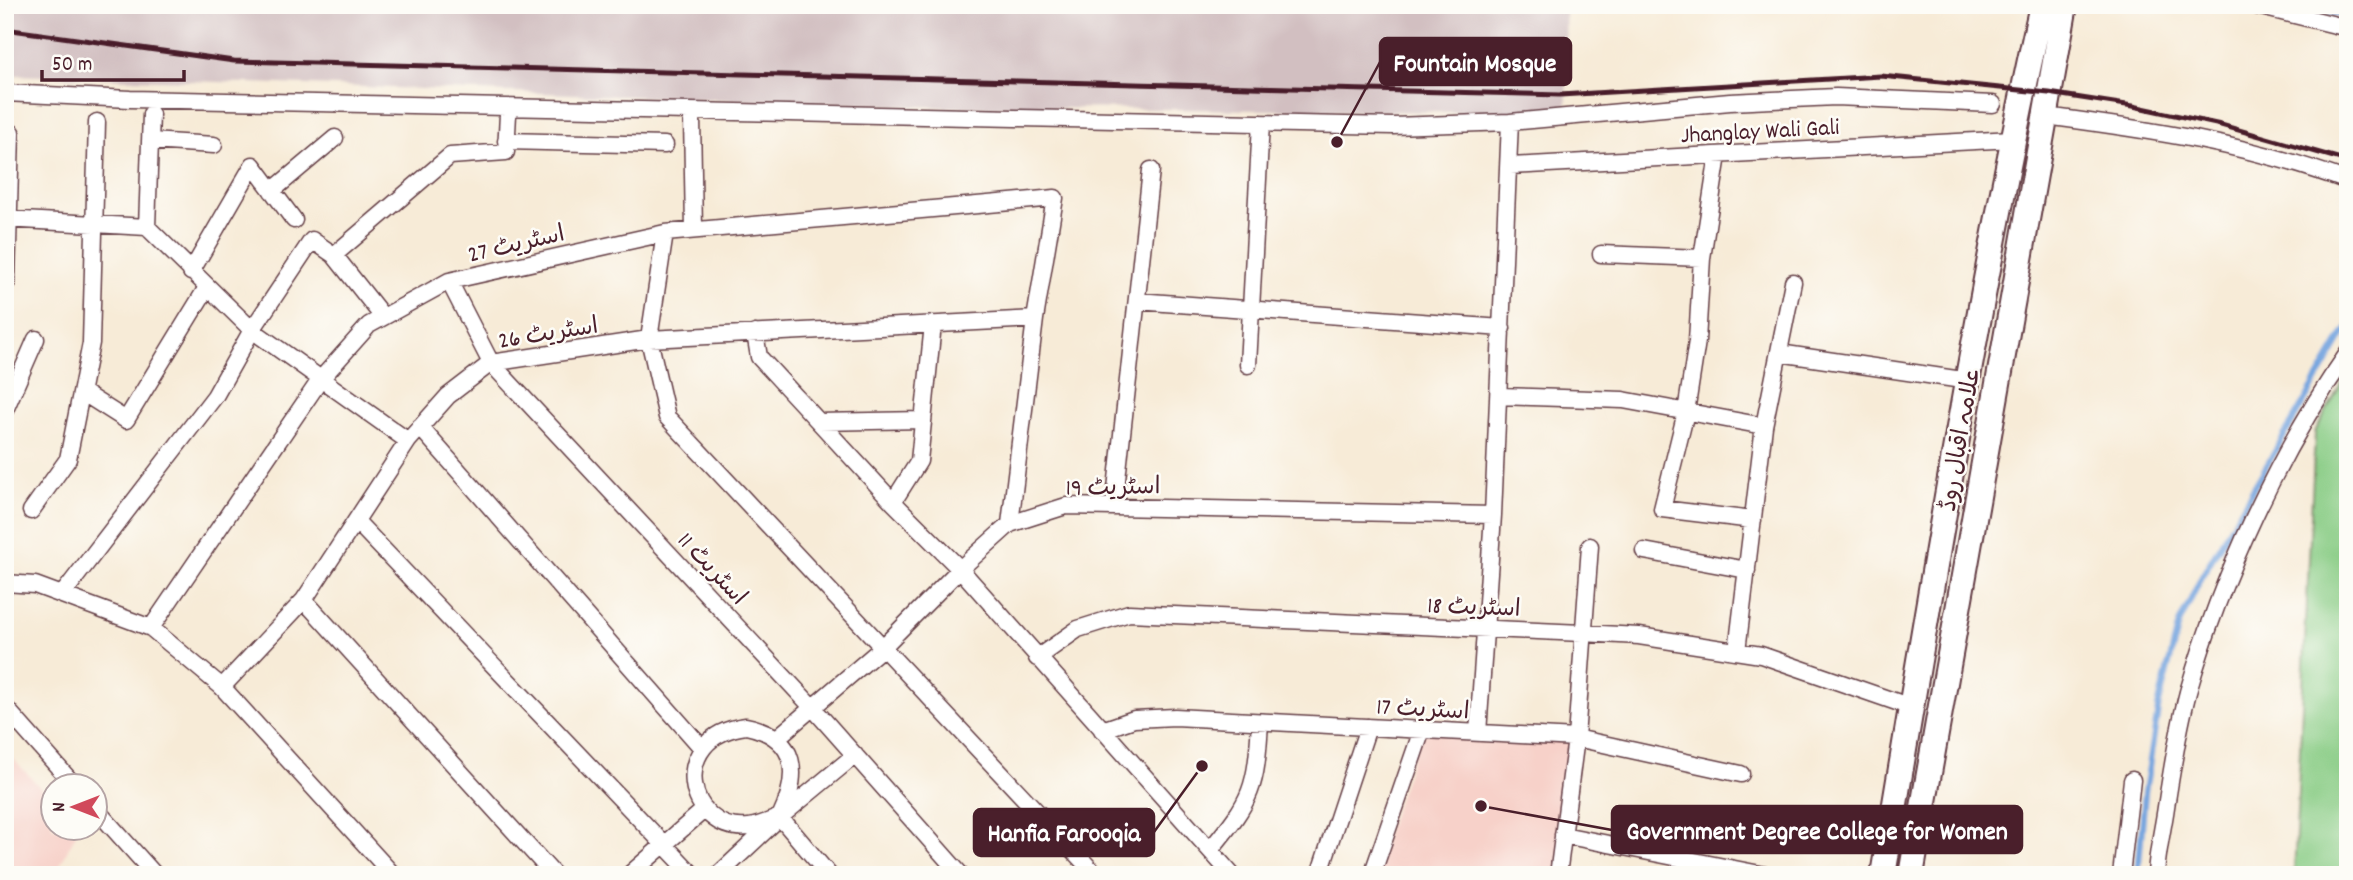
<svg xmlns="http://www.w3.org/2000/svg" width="2353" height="880" font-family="Dekko,'Playpen Sans Arabic',sans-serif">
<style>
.built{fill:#f7d1c9}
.industrial{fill:#d2bfc1}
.green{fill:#89cc85;stroke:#6a7658;stroke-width:2}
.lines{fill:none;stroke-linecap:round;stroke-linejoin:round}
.stream{stroke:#76a5df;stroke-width:6}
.minor-casing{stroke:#643e45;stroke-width:19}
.primary-casing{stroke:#643e45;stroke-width:28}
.minor{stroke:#fff;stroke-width:16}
.primary{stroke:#fff;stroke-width:24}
.rail{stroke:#4a1f2b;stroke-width:5}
.labels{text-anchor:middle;stroke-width:5;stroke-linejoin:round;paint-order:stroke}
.street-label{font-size:24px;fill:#4a1f2b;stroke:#fdfcf7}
.leader{fill:none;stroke:#4a1f2b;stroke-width:2.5}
.callout-dot{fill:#4a1f2b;stroke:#fdfcf7;stroke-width:2.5}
.callout{fill:#4a1f2b;stroke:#4a1f2b;stroke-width:2.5}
.callout-label{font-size:26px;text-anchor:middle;font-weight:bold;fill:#fff}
</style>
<rect width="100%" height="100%" fill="#fdfcf7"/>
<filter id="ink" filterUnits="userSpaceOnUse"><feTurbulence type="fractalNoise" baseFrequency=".0143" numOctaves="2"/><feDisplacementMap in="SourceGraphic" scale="14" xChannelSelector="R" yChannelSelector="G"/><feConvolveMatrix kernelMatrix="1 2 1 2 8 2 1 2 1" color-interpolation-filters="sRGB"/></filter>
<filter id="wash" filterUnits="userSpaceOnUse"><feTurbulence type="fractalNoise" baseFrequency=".00686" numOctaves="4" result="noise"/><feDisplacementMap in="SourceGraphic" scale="28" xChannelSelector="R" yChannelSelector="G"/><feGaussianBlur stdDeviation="1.57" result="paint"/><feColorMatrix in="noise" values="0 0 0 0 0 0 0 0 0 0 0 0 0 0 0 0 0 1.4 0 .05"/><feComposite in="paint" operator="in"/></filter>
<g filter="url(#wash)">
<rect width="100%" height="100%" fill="#f7ebd7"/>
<!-- built -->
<path class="built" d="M1422,730L1576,738L1556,875H1372Z
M5,750L52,800V828H79L55,875H5Z"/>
<!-- industrial -->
<path class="industrial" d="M5,5H1565L1567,113L943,107L16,75L5,73Z"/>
<!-- green -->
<path class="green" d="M2348,371V875H2294L2315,432Z"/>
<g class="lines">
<!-- stream -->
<path class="stream" d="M2300,5L2348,17
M2138,875L2145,792L2159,703L2179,624L2202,576L2348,327"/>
</g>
</g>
<g filter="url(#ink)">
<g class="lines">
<defs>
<path id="minor" d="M2253,5L2348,28
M5,93L130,99L1393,126L1510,122L1493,515L1478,733
M2046,116C2151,130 2248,144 2348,181
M692,118L694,230
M1510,122L1730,102L1836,97L1993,104
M150,141L214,145
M506,141L665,145
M1718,155L1702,258L1697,341L1686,412L1662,509L1753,520
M1510,166L2013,139
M272,191L335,138
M5,219L147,227L252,330L408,441
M147,227L151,114
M665,233L649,339L667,417L1096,875
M1601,254L1702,258
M334,255L450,156L506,152L508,114
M191,272L253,165L294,220
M449,281L491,363L813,708L961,875
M7,282L11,132
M1137,301L1502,328
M755,333L759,357L893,502L960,569L1232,875
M1779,353L1969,381
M1248,365L1261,123
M82,392L126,420L206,289
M1499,396L1623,400L1764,426
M5,410L36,339
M819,422L923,420
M420,427L702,748
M893,502L919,461L933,324
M1114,507L1151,170
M31,511L68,459L91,343L97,122
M356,521L693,875
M1644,551L1747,570
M5,583L35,585L151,628L222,687L393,875
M62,595L215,396L252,330L312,240L334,255L383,317
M304,600L554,875
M151,628L320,380L369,325L449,281L665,233L1055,198L1035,319L1010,524
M1737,651L1764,426L1793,282
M1037,658L1078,629L1129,613L1582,633L1639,636L1761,655L1911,707
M222,687L304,600L408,441L448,396L491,363L649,339L1035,319
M5,707L75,786
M746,726C799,737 800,775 780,817C770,821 759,826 749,827C686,834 666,736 746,726Z
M1102,730L1134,719L1175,717L1576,738L1741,774
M777,738L882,648L960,569L1010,524L1066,506L1493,515
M94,807L155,875
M780,817L829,875
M1563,835L1765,875
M1210,850C1253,798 1256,789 1260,722
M629,875L705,809
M718,875L780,817L855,755
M1319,875L1368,727
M1372,875L1422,730
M1558,875L1576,738L1590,546
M2121,875L2132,780
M2156,875C2157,852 2163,829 2166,807C2172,768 2178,730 2188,692C2221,577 2279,451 2348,353"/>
<path id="primary" d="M1883,875C1932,585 1978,293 2042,5
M1911,875L2065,5"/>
</defs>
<!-- minor casing -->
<use href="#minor" class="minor-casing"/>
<!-- primary casing -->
<use href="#primary" class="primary-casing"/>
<!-- minor -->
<use href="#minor" class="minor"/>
<!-- primary -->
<use href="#primary" class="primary"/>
<!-- rail -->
<path class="rail" d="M5,29L234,61L1560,95L1881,76L2049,93L2133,106L2221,125L2348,161"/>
</g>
</g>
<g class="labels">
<!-- street labels -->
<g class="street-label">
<text transform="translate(1760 130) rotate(-3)" y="8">Jhanglay Wali Gali</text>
<text transform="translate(516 243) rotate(-13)" y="8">اسٹریٹ 27</text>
<text transform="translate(548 332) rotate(-9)" y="8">اسٹریٹ 26</text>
<text transform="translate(1959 439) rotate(-80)" y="8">علامہ اقبال روڈ</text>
<text transform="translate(1113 486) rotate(-1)" y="8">اسٹریٹ 19</text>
<text transform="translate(713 568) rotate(47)" y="8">اسٹریٹ 11</text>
<text transform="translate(1474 606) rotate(2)" y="8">اسٹریٹ 18</text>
<text transform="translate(1423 708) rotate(3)" y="8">اسٹریٹ 17</text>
</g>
</g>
<!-- callouts -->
<path class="leader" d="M1337 142L1380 62M1481 806L1612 830M1202 766L1154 832"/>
<g class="callout-dot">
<circle cx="1337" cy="142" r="7"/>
<circle cx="1481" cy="806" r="7"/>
<circle cx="1202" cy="766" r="7"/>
</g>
<g class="callout">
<rect x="1380" y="38" width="191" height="47" rx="7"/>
<rect x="1612" y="806" width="410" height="47" rx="7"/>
<rect x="974" y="809" width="180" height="47" rx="7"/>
</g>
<g class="callout-label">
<text x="1475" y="71">Fountain Mosque</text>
<text x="1817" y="839">Government Degree College for Women</text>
<text x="1064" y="841">Hanfia Farooqia</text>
</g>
<!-- margin -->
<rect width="2353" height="880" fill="none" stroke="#fdfcf7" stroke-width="28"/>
<!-- north arrow -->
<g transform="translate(74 807) rotate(270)"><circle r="33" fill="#fdfcf7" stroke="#b5a4a5" stroke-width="2"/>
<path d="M0-5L12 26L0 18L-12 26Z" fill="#d1495b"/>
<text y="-10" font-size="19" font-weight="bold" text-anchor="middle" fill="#4a1f2b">N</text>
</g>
<!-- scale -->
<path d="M42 70v10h142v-10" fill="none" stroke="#4a1f2b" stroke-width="3.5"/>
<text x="52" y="70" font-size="21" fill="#4a1f2b" stroke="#fdfcf7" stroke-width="5" paint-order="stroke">50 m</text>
</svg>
